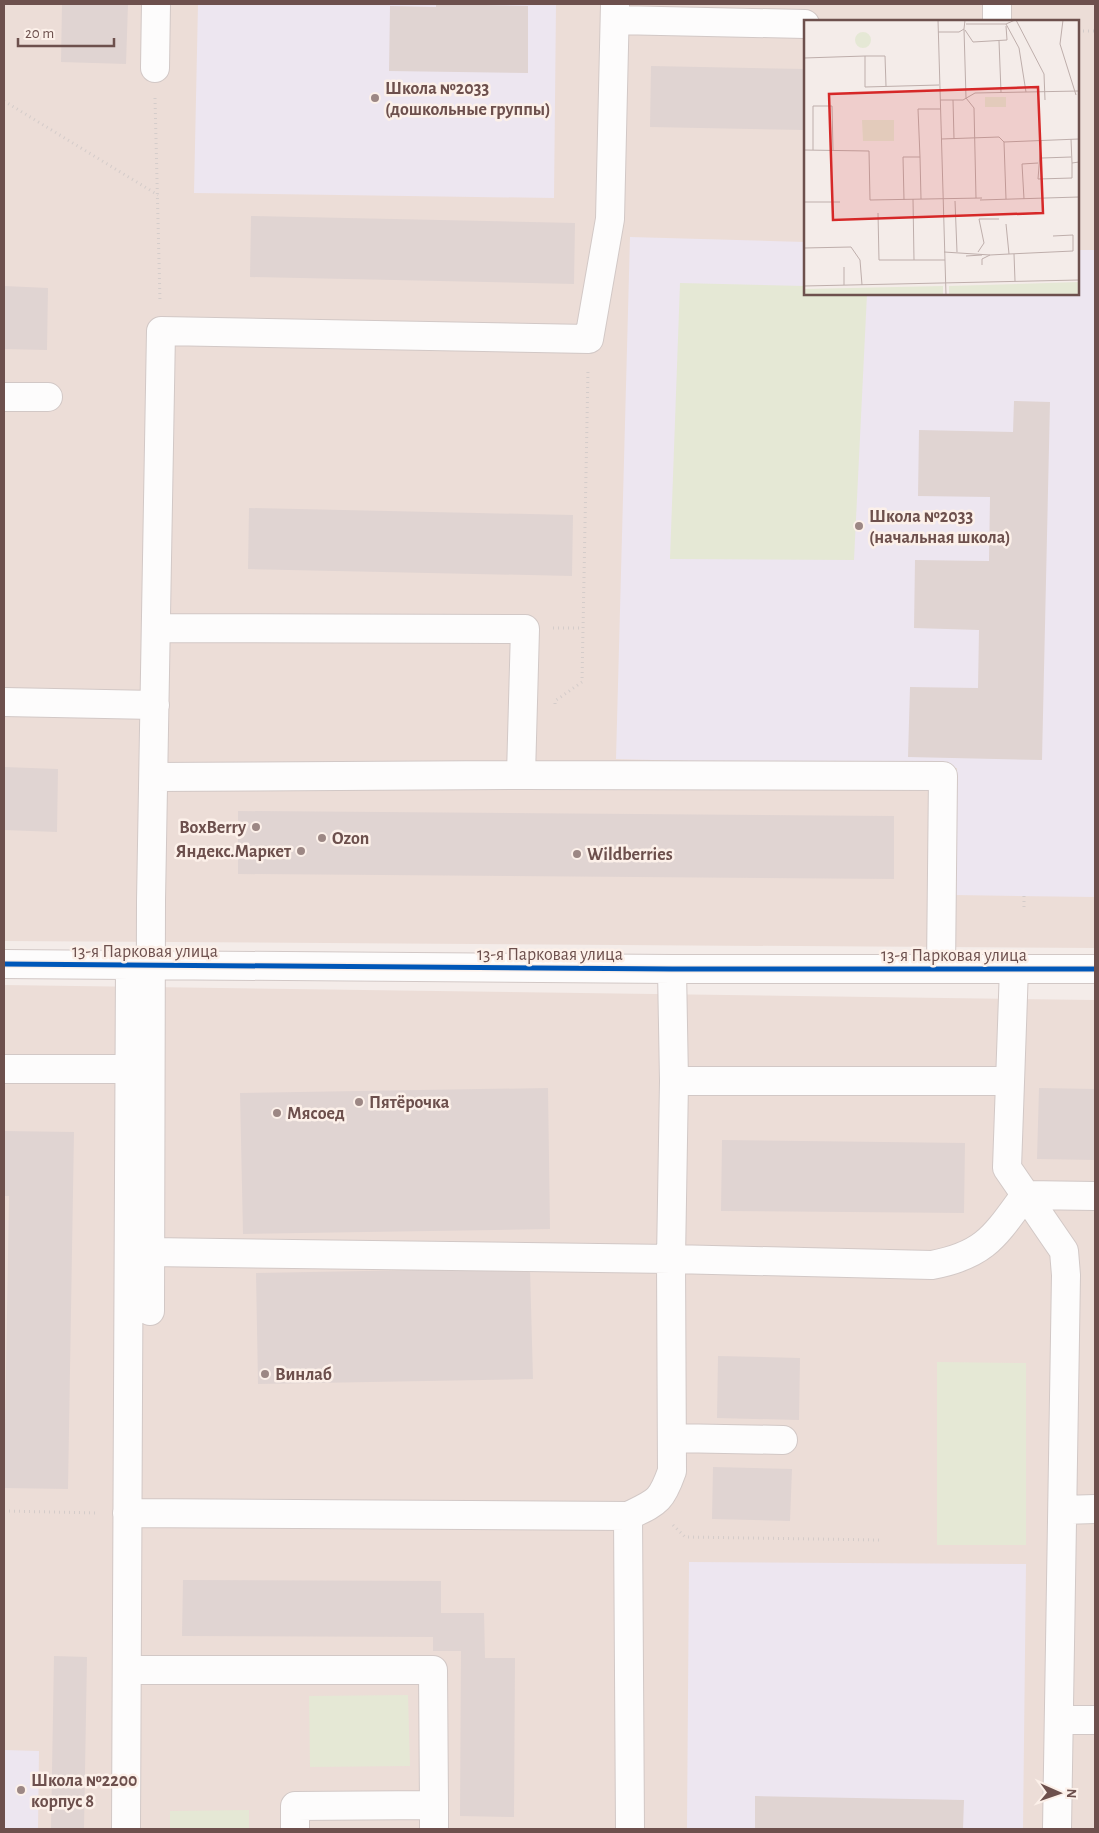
<svg xmlns="http://www.w3.org/2000/svg" width="1099" height="1833" font-family="'Alegreya Sans',sans-serif">
<style>
.residential{fill:#ecddd7;fill-rule:evenodd}
.education{fill:#ede6f0}
.green{fill:#e5e8d5}
.building{fill:#e0d4d2}
.lines{fill:none;stroke-linecap:round;stroke-linejoin:round}
.minor-casing{stroke:#d2c8c6;stroke-width:30}
.path{stroke:#d4ccca;stroke-width:3;stroke-dasharray:1 4;stroke-linecap:butt}
.minor{stroke:#fdfcfc;stroke-width:28}
.cycleway-casing{stroke:#fcf0e9;stroke-width:8}
.cycleway{stroke:#0057b8;stroke-width:5}
.poi-dot{fill:#9c8784;stroke:#fcf0e9;stroke-width:2}
.labels{text-anchor:middle;stroke-width:5;stroke-linejoin:round;paint-order:stroke}
.poi-label{font-size:18px;font-weight:bold;fill:#6d504d;stroke:#fcf0e9;text-anchor:start}
.street-label{font-size:18px;fill:#6d504d;stroke:#fcf0e9}
.inset-road{fill:none;stroke:#beaeab;stroke-width:1}
.view{fill:#d62828;fill-opacity:0.15;stroke:#d62828;stroke-width:2.5}
.inset-edge{fill:none;stroke:#6d504d;stroke-width:2.5}
</style>
<rect width="100%" height="100%" fill="#f4ece9"/>
<!-- residential -->
<path class="residential" d="M4,4H1095V948L4,941ZM805,21H1078V294H805Z
M4,985L1095,1000V1829H4Z"/>
<!-- education -->
<path class="education" d="M198,4H556L554,198L194,193Z
M630,237L805,242V294H1078V250H1095V897L954,895L957,768L616,759Z
M689,1562L1026,1564L1023,1829H687Z
M4,1750L39,1751L38,1829H4Z"/>
<!-- green -->
<path class="green" d="M680,283L805,286V294H867L854,560L670,559Z
M937,1362L1026,1363V1545H937Z
M408,1695L410,1766L310,1767L309,1696Z
M249,1810V1829H170V1811Z"/>
<!-- building -->
<path class="building" d="M62,4H128L126,64L61,62Z
M436,4L528,6V73L389,71L390,6L436,7Z
M651,66L805,69V130L650,127Z
M251,216L575,223L574,284L250,277Z
M4,286L48,288L47,350L4,349Z
M1014,401L1050,402L1042,760L908,757L910,687L978,688L979,630L914,628L915,560L989,561L990,497L918,496L919,430L1013,432Z
M249,508L573,515L572,576L248,569Z
M4,767L58,769L57,832L4,830Z
M238,811L894,816V879L238,874Z
M548,1088L550,1229L243,1234L240,1093Z
M1039,1088L1095,1089V1160L1037,1159Z
M4,1131L74,1132L68,1489L4,1488L9,1196H4Z
M722,1140L965,1143L964,1213L721,1211Z
M530,1268L533,1379L258,1384L256,1273Z
M718,1356L800,1358L799,1420L717,1418Z
M713,1467L792,1469L790,1521L712,1519Z
M183,1580L441,1581V1613H484L485,1658H515L514,1817L460,1816L461,1651H433V1637L182,1636Z
M54,1656L87,1657L84,1829H51Z
M755,1796L964,1800L963,1829H755Z"/>
<g class="lines">
<defs>
<path id="minor" d="M615,20L805,24
M997,21V4
M155,68L156,4
M4,397H48
M4,702L155,705
M521,775L943,776L941,968
M154,777L521,775L525,629L156,628
M4,964L672,969H1095
M1014,968L1007,1168L1064,1251L1066,1275L1057,1829
M4,1069H130
M674,1081H1010
M150,1252L671,1259L932,1265C985,1255 995,1236 1025,1195L1095,1196
M150,1311L151,901L161,331L589,339L610,219L615,4
M672,1438L783,1440
M1063,1510L1095,1509
M127,1513L628,1516
M127,1670H433L434,1805
M1059,1720H1095
M126,1829L130,964
M295,1829V1806L434,1805V1829
M630,1829L628,1516C657,1502 661,1502 672,1471L671,1259L674,1081L672,969"/>
</defs>
<!-- minor casing -->
<use href="#minor" class="minor-casing"/>
<!-- path -->
<path class="path" d="M1078,31H1095
M155,98L160,302
M4,101L158,195
M553,628H583
M555,704V701L582,682L588,369
M1024,896V907
M4,1511L99,1513
M673,1525L685,1537L881,1540"/>
<!-- minor -->
<use href="#minor" class="minor"/>
<defs>
<path id="cycleway" d="M4,964L672,969H1095"/>
</defs>
<!-- cycleway casing -->
<use href="#cycleway" class="cycleway-casing"/>
<!-- cycleway -->
<use href="#cycleway" class="cycleway"/>
</g>
<!-- markers -->
<g class="poi-dot">
<circle cx="375" cy="98" r="5"/>
<circle cx="859" cy="526" r="5"/>
<circle cx="256" cy="827" r="5"/>
<circle cx="322" cy="838" r="5"/>
<circle cx="301" cy="851" r="5"/>
<circle cx="577" cy="854" r="5"/>
<circle cx="359" cy="1102" r="5"/>
<circle cx="277" cy="1113" r="5"/>
<circle cx="265" cy="1374" r="5"/>
<circle cx="21" cy="1790" r="5"/>
</g>
<g class="labels">
<!-- poi labels -->
<g class="poi-label">
<text x="385" y="94">Школа №2033<tspan x="385" dy="21">(дошкольные группы)</tspan></text>
<text x="869" y="522">Школа №2033<tspan x="869" dy="21">(начальная школа)</tspan></text>
<text x="246" y="833" text-anchor="end">BoxBerry</text>
<text x="332" y="844">Ozon</text>
<text x="291" y="857" text-anchor="end">Яндекс.Маркет</text>
<text x="587" y="860">Wildberries</text>
<text x="369" y="1108">Пятёрочка</text>
<text x="287" y="1119">Мясоед</text>
<text x="275" y="1380">Винлаб</text>
<text x="31" y="1786">Школа №2200<tspan x="31" dy="21">корпус 8</tspan></text>
</g>
<!-- street labels -->
<g class="street-label">
<text x="145" y="957">13-я Парковая улица</text>
<text x="550" y="960">13-я Парковая улица</text>
<text x="954" y="961">13-я Парковая улица</text>
</g>
</g>
<!-- overview -->
<g transform="translate(804 20)">
<rect width="275" height="275" fill="#f4ece9"/>
<path d="M51 20a8 8 0 1 1 16 0a8 8 0 1 1-16 0ZM181,77H202V87H181ZM58,100H90V121H59ZM275,262V275H145V266ZM139,266V275H0V269Z" fill="#e5e8d5"/>
<path class="inset-road" d="M134,0L142,275M212,0L240,54L241,80M259,0L256,24L272,75M162,4H202L211,0M202,4L215,28L222,72M160,9L162,78L170,88L172,178M161,10L169,22L203,20L202,6M134,12H155L160,9L161,0M195,21L197,72M61,36H81L82,66M0,38L61,36V67L135,65M136,80H159L171,73L275,71M149,80L150,119M137,119L195,117L200,122L275,119M267,119L268,143L275,142M237,121L234,159L268,158V143M200,122L202,179M0,130L65,131L66,180L178,178M9,130V86H28L29,130M116,137L114,89H136M238,138L267,137M109,179L110,240M220,179L218,144L234,143M100,180L99,137H116L117,179M176,180L275,177M151,181L153,232M0,182H36M74,193L75,240H141M202,204L205,234L269,231V215L249,216M0,228L47,227L56,240L58,265M140,232L186,235L178,239V245M174,232L180,223L175,199H195M210,234L211,261M186,235L205,234M162,236L178,235M40,247V265M0,266L275,260"/>
<path class="view" d="M234,67L239,193L29,200L25,74Z"/>
<rect width="275" height="275" class="inset-edge"/>
</g>
<!-- border -->
<rect width="1099" height="1833" fill="none" stroke="#6d504d" stroke-width="10"/>
<!-- north arrow -->
<g transform="translate(1059 1793) rotate(92)" stroke="#fcf0e9" stroke-width="4" paint-order="stroke">
<path d="M0-4L9 19L0 12L-9 19Z" fill="#6d504d"/>
<text y="-8" font-size="14" font-weight="bold" text-anchor="middle" fill="#6d504d">N</text>
</g>
<!-- scale -->
<path d="M18 38v8h96v-8" fill="none" stroke="#6d504d" stroke-width="2.5"/>
<text x="25" y="38" font-size="15" fill="#6d504d" stroke="#fcf0e9" stroke-width="4" paint-order="stroke">20 m</text>
</svg>
